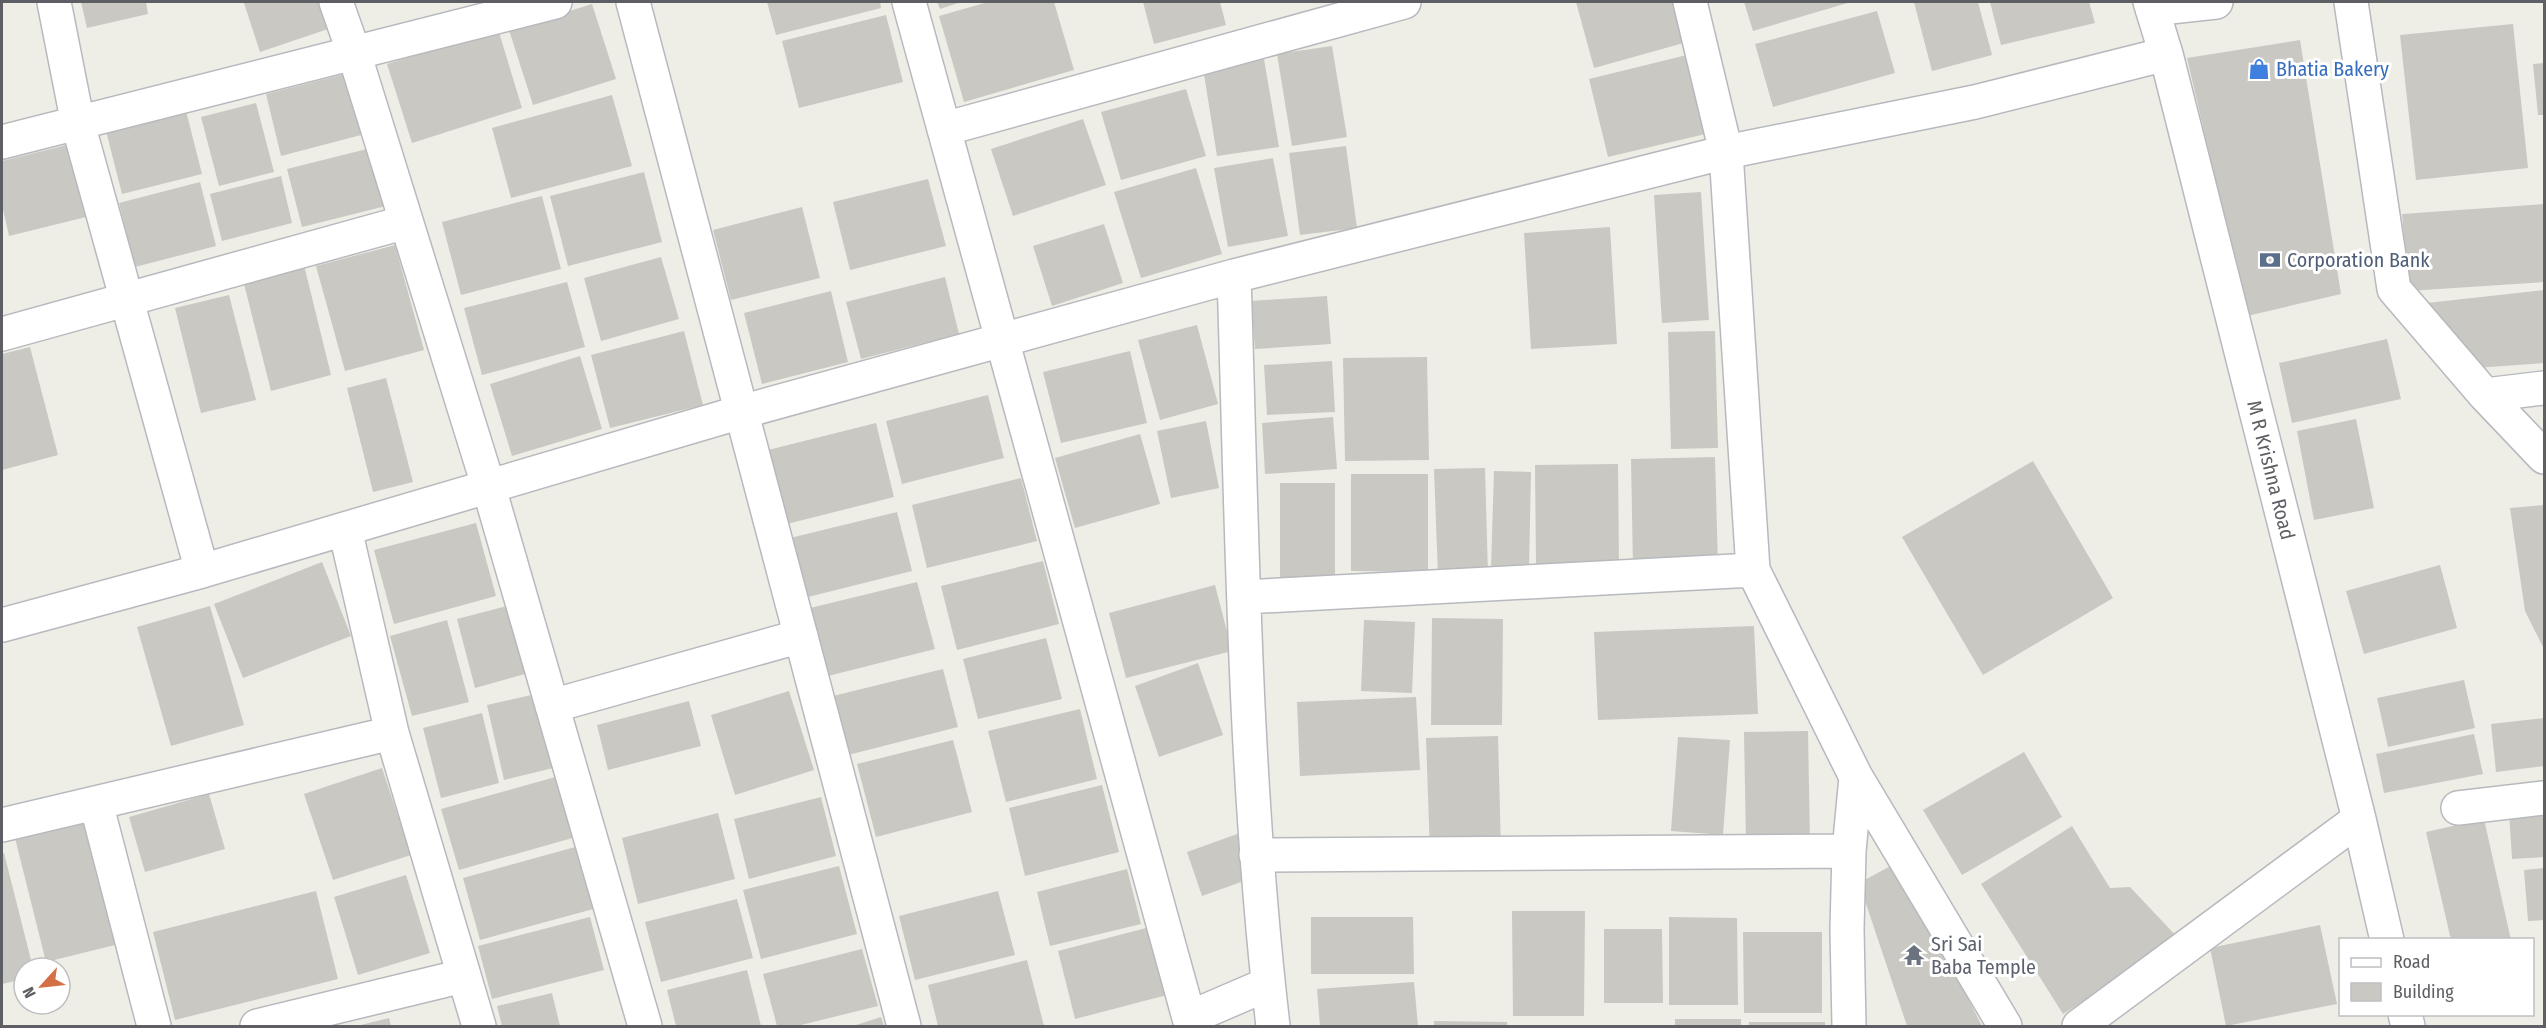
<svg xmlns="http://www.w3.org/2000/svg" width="2546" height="1028" font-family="'Fira Sans Condensed',sans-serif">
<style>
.building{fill:#c9c8c2}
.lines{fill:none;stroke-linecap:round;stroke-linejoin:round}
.street-casing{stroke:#b8b9be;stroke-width:36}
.street{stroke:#fff;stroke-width:33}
.labels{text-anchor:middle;stroke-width:6;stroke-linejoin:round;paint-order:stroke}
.shop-label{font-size:20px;fill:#366cbe;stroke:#fff;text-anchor:start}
.service-label{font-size:20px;fill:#4e5e75;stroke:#fff;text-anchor:start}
.street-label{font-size:20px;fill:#5e5f64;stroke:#fff}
.worship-label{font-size:20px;fill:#5b616d;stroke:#fff;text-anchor:start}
</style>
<rect width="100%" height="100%" fill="#eeeee6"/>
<!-- building -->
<path class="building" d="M81,2H146L148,14L87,28Z
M248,2H319L328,29L260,52L244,3Z
M767,2H880L881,8L776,35Z
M937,2H961L940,9Z
M988,2H1054L1074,70L964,102L939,16Z
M1143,2H1220L1226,25L1154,44Z
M1576,2H1688L1698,39L1594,68Z
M1744,2H1851L1753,31Z
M1914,2H1978L1992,55L1932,71Z
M1990,2H2089L2095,23L2001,45Z
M592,4L616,79L533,105L509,30Z
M1877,11L1895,73L1773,107L1755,44Z
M886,15L903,82L799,108L782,41Z
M2513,24L2528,168L2416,180L2400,35Z
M498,29L522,108L412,143L387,64Z
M2300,40L2341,294L2247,316L2187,58Z
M1332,46L1347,137L1292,146L1277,54Z
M1699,52L1718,131L1608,157L1589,79Z
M1264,59L1279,147L1217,156L1203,68Z
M2544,63V115H2538L2533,64Z
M345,74L361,135L281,156L266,94Z
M1186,89L1206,156L1121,180L1101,112Z
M612,95L632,166L511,198L492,128Z
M256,103L274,172L219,186L201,117Z
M186,111L202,174L122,194L106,131Z
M1083,119L1106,185L1013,216L991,149Z
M71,144L90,216L9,236L2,205V161Z
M1346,146L1357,228L1300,235L1289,153Z
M375,147L390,205L302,227L287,169Z
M1273,158L1288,236L1228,247L1214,168Z
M1196,168L1222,254L1141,278L1114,192Z
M644,172L662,242L568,266L550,196Z
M281,176L292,223L222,241L210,194Z
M928,179L946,246L850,270L833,202Z
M200,182L216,246L135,267L119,203Z
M1701,192L1709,320L1662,323L1654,195Z
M542,196L561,269L461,295L442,222Z
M2544,204V282L2408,291L2402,214Z
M802,207L820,278L731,300L713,230Z
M1104,224L1123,283L1052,306L1033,246Z
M1610,227L1617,344L1531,349L1524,233Z
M395,245L424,350L345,371L316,266Z
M661,257L679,319L601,341L584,278Z
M304,265L331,375L271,391L243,280Z
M945,277L959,334L861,359L846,302Z
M567,282L585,347L482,375L464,308Z
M2544,290V363L2475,368L2427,303Z
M831,291L848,362L762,384L744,313Z
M229,295L256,400L201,413L175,308Z
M1327,296L1331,344L1255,349L1251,301Z
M1197,325L1218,404L1160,420L1138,340Z
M684,331L703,405L610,428L591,355Z
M1715,331L1718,448L1671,449L1668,332Z
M2387,339L2401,399L2292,423L2279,363Z
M30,347L58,455L2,470V354Z
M1130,351L1147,423L1061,443L1043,372Z
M580,356L602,429L512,456L490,384Z
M1427,357L1429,460L1345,461L1343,358Z
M1332,361L1335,412L1267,415L1264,365Z
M386,378L413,482L373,492L347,388Z
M988,395L1004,458L902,484L886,421Z
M1333,417L1337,469L1265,474L1262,423Z
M2356,419L2374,508L2314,520L2297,431Z
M1206,421L1219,488L1171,498L1157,431Z
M876,423L894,497L783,525L764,451Z
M1140,434L1160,504L1075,528L1055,458Z
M1715,457L1718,567L1633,569L1631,459Z
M2033,461L2113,598L1983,675L1902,537Z
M1618,464L1619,566H1536L1535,465Z
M1485,468L1488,575L1438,576L1434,469Z
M1494,471L1531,472L1529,569L1491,568Z
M1351,474H1428V572L1351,571Z
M1021,478L1037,541L927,568L912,505Z
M1280,483H1335V578H1280Z
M2544,505V649L2525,611L2510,508Z
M897,512L912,571L804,598L790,538Z
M476,523L496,596L394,624L374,550Z
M1043,561L1059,624L957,650L941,586Z
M322,562L351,636L243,678L214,604Z
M2440,565L2457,628L2364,654L2346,591Z
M917,582L935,649L828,676L810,608Z
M1215,585L1232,651L1126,678L1109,613Z
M210,606L244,725L171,746L137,627Z
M507,606L525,674L475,688L457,619Z
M1432,618L1503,619L1502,725H1431Z
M447,620L469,702L412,716L390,636Z
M1364,620L1415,622L1412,693L1361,691Z
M1754,626L1758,714L1598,720L1594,632Z
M1046,638L1062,699L978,719L963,659Z
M1198,663L1223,735L1159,757L1135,686Z
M943,669L958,727L848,755L833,696Z
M2464,680L2475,728L2388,747L2377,698Z
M789,691L814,770L735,795L711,715Z
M536,694L553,768L504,780L487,705Z
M1416,697L1420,770L1300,776L1297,702Z
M689,701L701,746L608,770L597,725Z
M1080,709L1097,779L1006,802L988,731Z
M482,713L499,783L441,798L423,728Z
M2544,718V766L2496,772L2491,724Z
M1808,731L1810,842L1746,843L1744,732Z
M2474,734L2483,774L2384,793L2376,754Z
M1498,736L1501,850L1430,853L1426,738Z
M1678,737L1730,740L1723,835L1671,831Z
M953,740L972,812L876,837L857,764Z
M2024,752L2062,817L1962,875L1923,810Z
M382,768L411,855L333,880L304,794Z
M559,776L576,837L459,870L441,809Z
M1102,785L1119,852L1025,876L1009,808Z
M209,794L225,849L145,872L129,817Z
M821,797L836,856L749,879L734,819Z
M2544,809V857L2512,859L2509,812Z
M718,813L735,879L638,904L622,838Z
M2484,819L2511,940H2451L2426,832Z
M84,821L115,945L46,962L15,838Z
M2072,826L2110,888L2130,887L2180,940L2063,1014L1981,884Z
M1240,833L1255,877L1202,896L1187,852Z
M579,846L597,908L480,940L463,878Z
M4,853L33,968H24V979L2,984V854Z
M1898,862L1982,1026H1907L1859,883Z
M839,866L857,934L761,959L743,890Z
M2544,868V920L2528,921L2524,870Z
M1127,869L1141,924L1050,946L1037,892Z
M406,875L430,953L358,975L334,897Z
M316,891L338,979L175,1020L153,932Z
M998,891L1015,955L915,980L899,916Z
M737,899L753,958L661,982L645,922Z
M1512,911H1585L1584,1016H1513Z
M590,917L604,970L492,999L478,946Z
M1311,917H1413L1414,974H1311Z
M1669,917L1737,918L1738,1005H1669Z
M2320,925L2337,1004L2226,1026L2210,948Z
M1150,927L1167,995L1075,1019L1058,951Z
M1604,929H1662L1663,1003H1604Z
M1743,932H1822V1013H1744Z
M862,949L878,1006L797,1026H777L763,974Z
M1027,960L1044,1026H938L928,985Z
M747,970L761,1026H676L667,990Z
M1414,982L1418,1026H1320L1317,989Z
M552,993L560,1026H502L497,1006Z
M881,1017L884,1026H853Z
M389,1018L391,1026H357Z
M1675,1019H1741V1026H1675Z
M1434,1021L1507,1022V1026H1434Z
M1749,1022H1825V1026H1749Z"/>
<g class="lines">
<defs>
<path id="street" d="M54,2L78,124L202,571
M336,2L354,53L489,488L645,1026
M633,2L904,1026
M909,2L1189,1018L1268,984
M1690,2L1726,152L1753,570L1856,777L1849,851L1847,929L1849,1026
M2150,2L2166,54L2359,819L2387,940
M2351,2L2394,289L2485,395L2544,457
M2152,9L2216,2
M944,129L1404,2
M2,142L555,2
M1234,276C1242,526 1244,778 1273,1026
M2,334L406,222
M2485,395L2544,388
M345,529L392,733L479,1026
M1244,597L1753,570
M2,625L202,571L741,412L1234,276L1726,152L1975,102L2166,54
M552,706L801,636
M1856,777L2005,1026
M96,803L154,1026
M2458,808L2544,798
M2,825L392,733
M1256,855L1849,851
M2405,1014L2408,1026
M257,1026L463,976
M2079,1026L2359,819"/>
</defs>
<!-- street casing -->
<use href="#street" class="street-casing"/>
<!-- street -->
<use href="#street" class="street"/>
</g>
<!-- icons -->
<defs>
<symbol id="shop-bare" viewBox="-9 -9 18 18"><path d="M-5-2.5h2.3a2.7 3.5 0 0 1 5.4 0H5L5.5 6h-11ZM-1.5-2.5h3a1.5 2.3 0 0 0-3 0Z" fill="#3f7fe0" stroke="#fff" stroke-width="2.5" paint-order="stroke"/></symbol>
<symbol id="bank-bare" viewBox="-9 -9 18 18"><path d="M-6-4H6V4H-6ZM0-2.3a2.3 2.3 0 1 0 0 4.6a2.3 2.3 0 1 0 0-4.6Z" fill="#5c6f8a" stroke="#fff" stroke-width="2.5" paint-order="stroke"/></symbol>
<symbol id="temple-bare" viewBox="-9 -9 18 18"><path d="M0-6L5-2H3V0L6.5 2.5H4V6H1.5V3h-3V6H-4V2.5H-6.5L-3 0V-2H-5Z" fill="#6b7280" stroke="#fff" stroke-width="2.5" paint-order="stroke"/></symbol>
</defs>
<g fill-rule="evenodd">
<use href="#shop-bare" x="2244" y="54" width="30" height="30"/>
<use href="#bank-bare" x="2255" y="245" width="30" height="30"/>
<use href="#temple-bare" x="1899" y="940" width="30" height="30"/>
</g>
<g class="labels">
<!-- shop labels -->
<g class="shop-label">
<text x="2276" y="76">Bhatia Bakery</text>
</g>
<!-- service labels -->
<g class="service-label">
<text x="2287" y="267">Corporation Bank</text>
</g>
<!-- street labels -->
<g class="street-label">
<text transform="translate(2271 470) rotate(76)" y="7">M R Krishna Road</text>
</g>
<!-- worship labels -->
<g class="worship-label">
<text x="1931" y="951">Sri Sai<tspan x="1931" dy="23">Baba Temple</tspan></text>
</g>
</g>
<!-- border -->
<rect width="2546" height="1028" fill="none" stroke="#5e5f64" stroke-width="6"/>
<!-- legend -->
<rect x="2339" y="938" width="195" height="78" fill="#ffffff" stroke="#bfbfc1" stroke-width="1.5"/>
<rect x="2351" y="958" width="30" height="9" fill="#ffffff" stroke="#bfbfc1" stroke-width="1.5"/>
<text x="2393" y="968" font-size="18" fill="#5e5f64">Road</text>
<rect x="2351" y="983" width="30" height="18" fill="#c9c8c2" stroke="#bfbfc1" stroke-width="1.5"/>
<text x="2393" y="998" font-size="18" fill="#5e5f64">Building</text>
<!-- north arrow -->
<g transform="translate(42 986) rotate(243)"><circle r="28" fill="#ffffff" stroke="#bfbfc1" stroke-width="1.5"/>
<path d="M0-4.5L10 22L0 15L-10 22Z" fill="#d47045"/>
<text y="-9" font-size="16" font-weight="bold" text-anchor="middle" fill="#5e5f64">N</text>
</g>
</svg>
